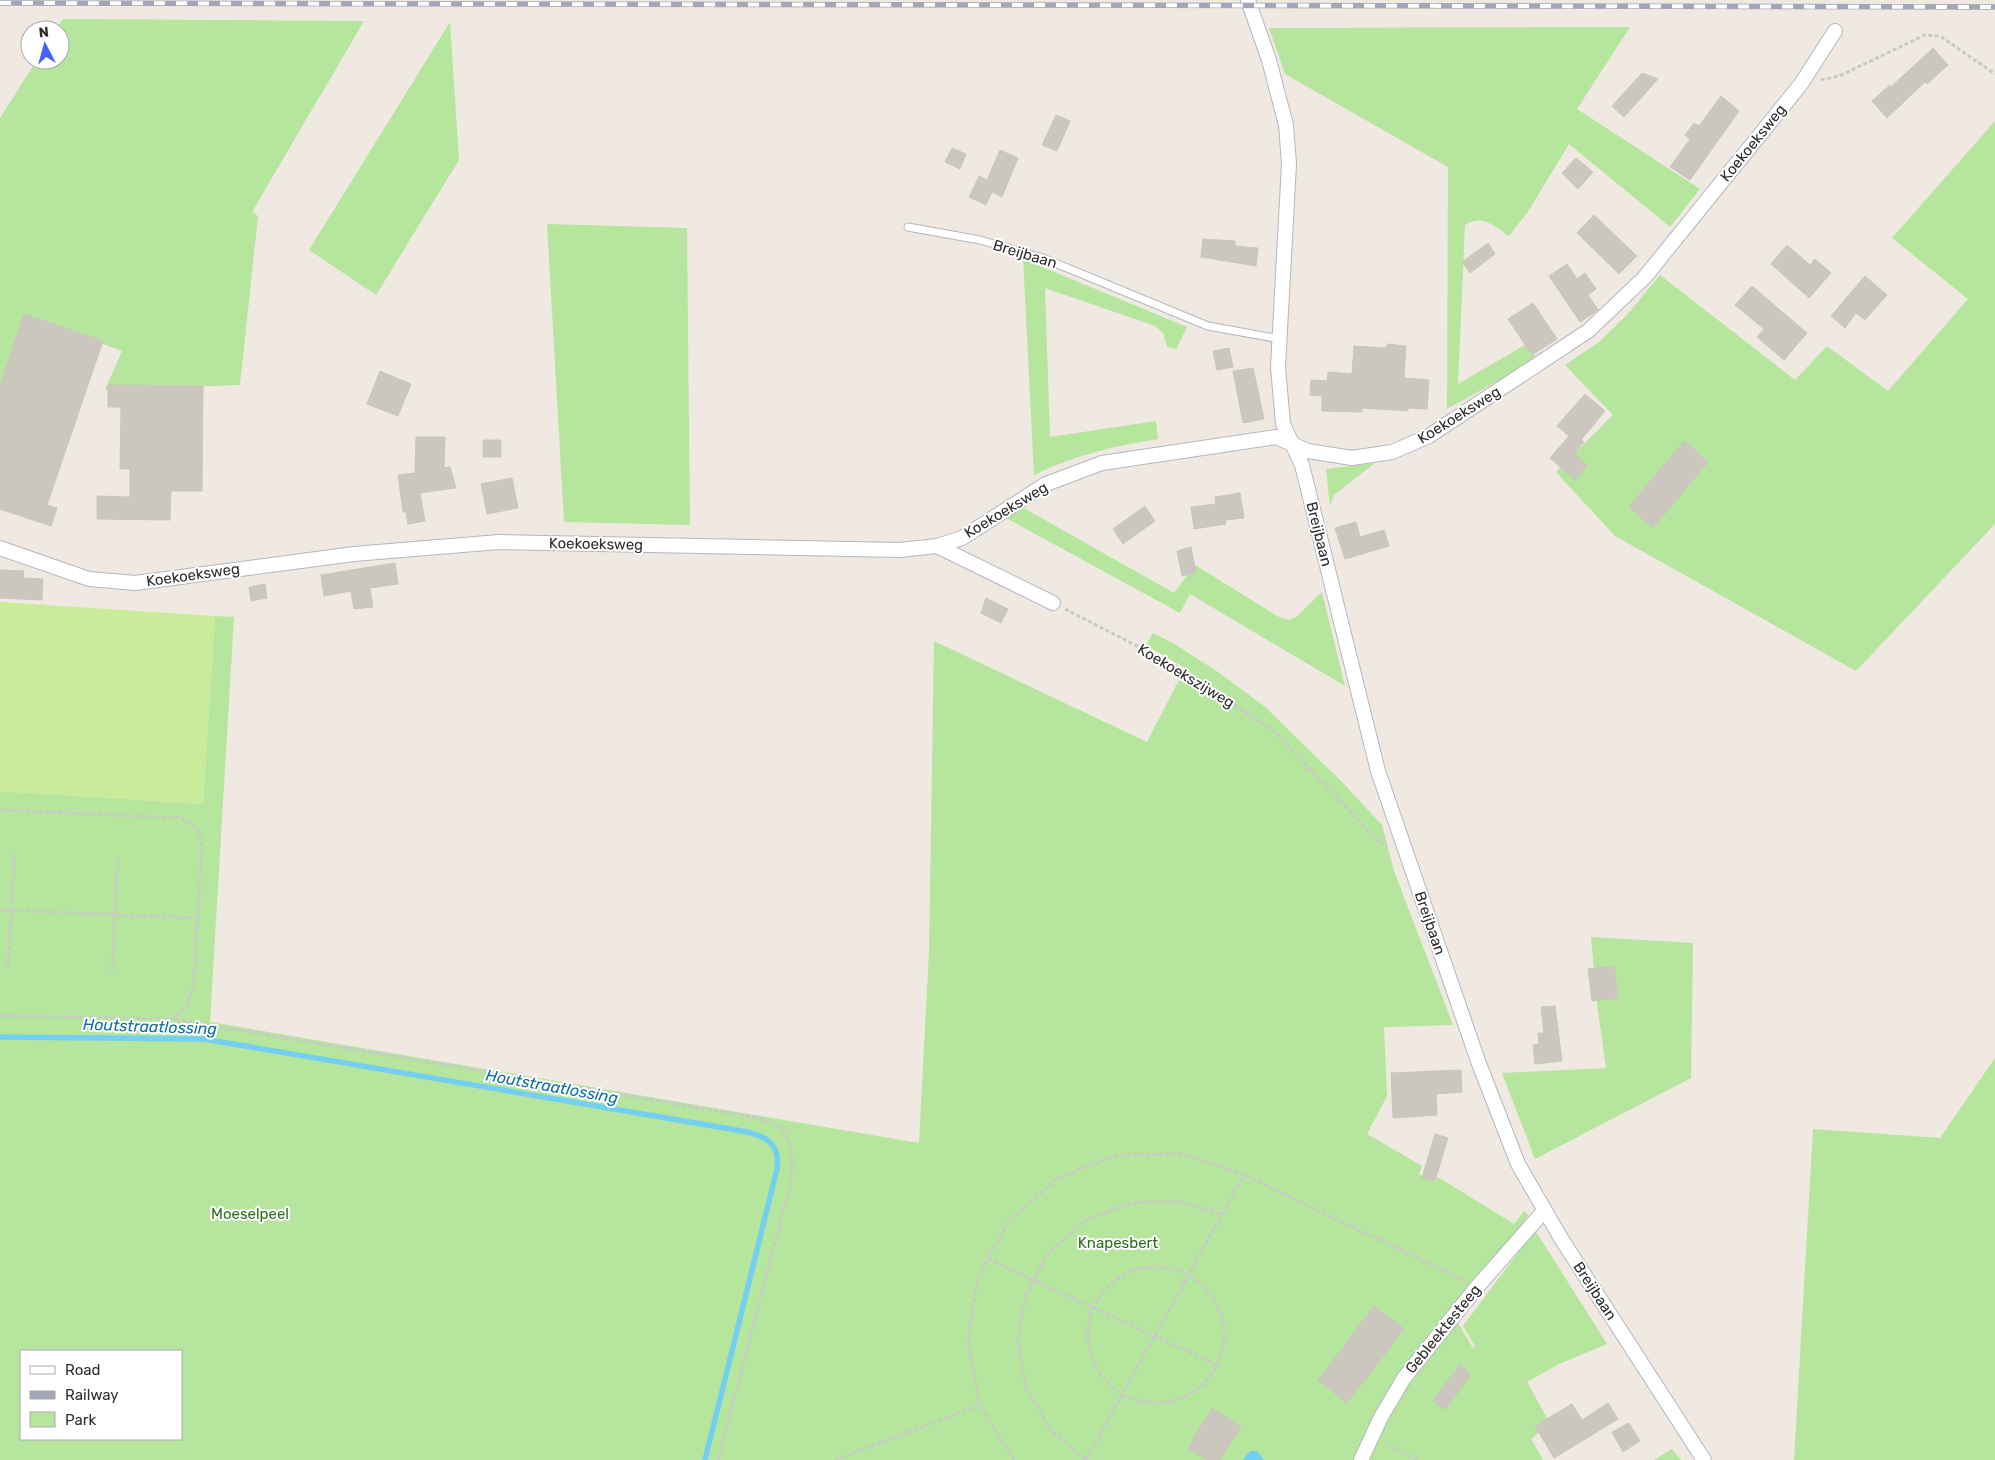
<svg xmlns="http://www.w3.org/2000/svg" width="1995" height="1460" font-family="Rubik,sans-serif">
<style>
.green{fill:#b6e59e;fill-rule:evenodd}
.pitch{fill:#c9ec9a}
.water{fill:#75cff0}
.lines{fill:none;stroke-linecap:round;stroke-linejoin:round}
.stream{stroke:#75cff0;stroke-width:5.5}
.building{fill:#cbc7bf;stroke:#cbc5ba}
.service-casing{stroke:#b4b7c1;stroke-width:9}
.minor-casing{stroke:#b4b7c1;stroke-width:16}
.path{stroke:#c9c9c9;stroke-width:3;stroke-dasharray:4 2.5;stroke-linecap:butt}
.service{stroke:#fff;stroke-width:7}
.minor{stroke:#fff;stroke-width:14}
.rail-casing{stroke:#a3a6b8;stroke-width:5.5}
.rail{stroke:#fff;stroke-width:4;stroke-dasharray:11;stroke-linecap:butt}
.labels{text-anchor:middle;stroke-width:4;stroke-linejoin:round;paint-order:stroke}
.street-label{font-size:15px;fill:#2e2e2e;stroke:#fff}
.park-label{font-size:15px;fill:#2c6e1b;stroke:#fff}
.water-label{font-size:16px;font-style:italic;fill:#0d6fa3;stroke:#fff}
</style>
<rect width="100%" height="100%" fill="#efe9e1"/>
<!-- green -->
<path class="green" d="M63,19L364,21L252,212L258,216L240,385L105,390L122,351L26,315L0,388V118L37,60H60V30H56Z
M450,22L459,160L376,295L309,250Z
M1630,27L1577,109L1700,189L1670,227L1569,144L1529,210L1509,236C1494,226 1483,214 1465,225L1458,384L1527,344L1535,357L1505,377L1447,409L1448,167L1285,74L1269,28Z
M1995,121V524L1856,671L1615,536L1556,472L1613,415L1565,365L1599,342L1627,315L1660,275L1795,380L1827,346L1888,391L1968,299L1892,238Z
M547,224L687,228L690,525L564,522Z
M1023,259L1187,327L1176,349L1167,347L1163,333L1155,326L1045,288L1050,437L1156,421L1158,439C1114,446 1074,455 1034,475Z
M1375,463L1334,495L1330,506L1326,469Z
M1022,507L1174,593L1195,565L1279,617L1290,620L1296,617L1322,592L1345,686L1190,594L1180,613L1006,518Z
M215,616L234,617L210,1022L919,1143L929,951L934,641L1147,742L1185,668L1146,645L1153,633L1173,643L1218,672L1264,706L1342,782L1382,825L1394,871L1453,1025L1384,1027L1387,1096L1367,1134L1422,1166L1419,1174L1435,1182L1438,1177L1514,1224L1524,1211L1528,1215L1523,1226L1452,1313L1473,1348L1475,1346L1463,1326L1535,1230L1607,1344L1559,1364L1527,1382L1550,1423L1531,1439L1543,1460H0V791L203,804ZM21,1351H181V1439H21Z
M1591,937L1693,943L1691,1078L1535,1159L1502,1073L1606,1068L1597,1004Z
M1995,1058V1460H1794L1813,1129L1940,1138Z
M1672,1449L1681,1460H1654Z"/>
<!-- pitch -->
<path class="pitch" d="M0,602L215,616L203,804L0,791Z"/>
<!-- water -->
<path class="water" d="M1250,1451H1257L1264,1460H1243Z"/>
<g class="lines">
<!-- stream -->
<path class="stream" d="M0,1037L204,1039L748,1132C769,1138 780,1145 777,1169L705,1460"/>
</g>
<!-- building -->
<path class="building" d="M1933,48L1948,65L1927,84L1925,82L1887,118L1872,101L1890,85L1891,87Z
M1642,73L1658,79L1624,117L1612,106Z
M1721,96L1739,111L1690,180L1670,167L1690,139L1685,135L1694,123L1699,126Z
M1056,115L1070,121L1057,151L1042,145Z
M952,148L966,154L960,169L945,162Z
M1000,150L1018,158L1002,197L992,192L986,205L969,197L979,176L987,180Z
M1576,158L1593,172L1578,189L1562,173Z
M1594,215L1637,256L1619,274L1577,233Z
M1203,239L1235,241V246L1258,248L1256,266L1201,257Z
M1488,243L1495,254L1470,273L1462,262Z
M1787,245L1810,265L1815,259L1831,273L1809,298L1771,264Z
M1567,264L1577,279L1585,273L1596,289L1588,295L1598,310L1580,322L1549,276Z
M1865,276L1887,295L1865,320L1856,313L1845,328L1831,316Z
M1752,286L1807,333L1784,360L1757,337L1764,329L1735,305Z
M1533,303L1557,339L1532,355L1508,319Z
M24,314L103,341L47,505L57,508L51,526L0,509V386Z
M1387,344L1406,346L1404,378L1429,380L1427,409L1408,408V411L1362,408V412L1322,411V396L1310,395L1311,380L1327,381L1328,372L1352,374L1354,346L1387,348Z
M1229,348L1233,367L1217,370L1213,351Z
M1253,368L1264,419L1243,423L1233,371Z
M380,371L411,384L398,416L367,404Z
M108,385L203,386L202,491H171L170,520L97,519V496L130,497V469H120L121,407H108Z
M1585,394L1605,411L1581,440L1584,442L1574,454L1587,465L1575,480L1550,458L1569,436L1557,426Z
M416,437H445L444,468L450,467L456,488L420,493L425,521L408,524L406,512H403L398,475L415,473Z
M483,440H501V457H483Z
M1684,441L1708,462L1653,528L1629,507Z
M512,478L518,508L487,514L481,484Z
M1240,493L1244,518L1225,520L1226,524L1194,529L1191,507L1216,504L1215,497Z
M1145,506L1155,521L1123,544L1113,529Z
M1356,522L1360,537L1384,530L1389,546L1345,559L1335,528Z
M1191,547L1196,573L1182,576L1177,551Z
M395,563L398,584L370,588L373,607L354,609L351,591L324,596L321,575Z
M0,570L24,571L23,578L43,579L42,600L0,598Z
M265,584L267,598L251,601L249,587Z
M986,598L1008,609L1001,623L981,613Z
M1614,966L1618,998L1592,1001L1588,969Z
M1555,1006L1562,1061L1535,1064L1533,1045L1539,1044L1538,1033H1544L1541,1007Z
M1461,1070L1462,1092L1436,1094L1437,1115L1393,1118L1391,1073Z
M1435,1134L1448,1138L1435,1181L1422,1178Z
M1374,1306L1404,1329L1347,1403L1318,1380Z
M1460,1364L1469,1372V1377L1445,1410L1433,1400Z
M1608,1403L1618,1419L1554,1458L1535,1426L1572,1404L1582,1420Z
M1212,1408L1241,1426L1220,1460H1208L1188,1448Z
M1629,1423L1640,1441L1623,1452L1612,1432Z"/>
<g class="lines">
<defs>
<path id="service" d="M908,227L980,240L1043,258L1208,326L1280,339"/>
<path id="minor" d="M1248,0L1269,60L1286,125L1289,164L1278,367L1283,424L1302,465L1378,771L1478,1061L1518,1164L1562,1240L1704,1460
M937,546L1053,603
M0,548L89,579L135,583L354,554L499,542L900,550L937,546L962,538L1046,484L1102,463L1276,437L1308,451L1352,458L1392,452L1429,436L1588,331L1644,278L1801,84L1835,31
M1361,1460L1381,1417L1404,1378L1477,1287L1544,1211"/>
</defs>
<!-- service casing -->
<use href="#service" class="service-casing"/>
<!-- minor casing -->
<use href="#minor" class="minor-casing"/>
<!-- path -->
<path class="path" d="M1821,80L1839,76L1925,35L1940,36L1995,74
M1065,609L1178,667L1274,731L1380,843H1387
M0,810L180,818L194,826L202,841L194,983L186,1007L174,1019
M0,910L198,918
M8,969L15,853
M112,973L118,857
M0,1016L173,1019L753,1117C760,1119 769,1121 776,1125C797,1137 792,1166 790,1186L718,1460
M988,1259L1217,1365
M1088 1335a68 68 0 1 1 136 0a68 68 0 1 1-136 0Z
M1385,1444L1418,1460
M835,1460L980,1405
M1014,1460L980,1405L968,1341L978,1277L1009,1221L1058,1178L1118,1155L1183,1154L1244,1175L1465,1281
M1086,1460L1050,1429L1026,1388L1018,1341L1026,1294L1049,1252L1085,1221L1129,1203L1176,1201L1222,1214
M1086,1460L1244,1175"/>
<!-- service -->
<use href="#service" class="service"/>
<!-- minor -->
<use href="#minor" class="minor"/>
<defs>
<path id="rail" d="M0,3L1995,7"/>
</defs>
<!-- rail casing -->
<use href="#rail" class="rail-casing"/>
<!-- rail -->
<use href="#rail" class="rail"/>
</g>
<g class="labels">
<!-- street labels -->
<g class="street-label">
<text transform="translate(1753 143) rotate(-51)" y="5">Koekoeksweg</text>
<text transform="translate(1025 254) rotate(17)" y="5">Breijbaan</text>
<text transform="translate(1459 415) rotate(-32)" y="5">Koekoeksweg</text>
<text transform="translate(1006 510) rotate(-31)" y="5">Koekoeksweg</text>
<text transform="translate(1319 534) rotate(76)" y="5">Breijbaan</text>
<text transform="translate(596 544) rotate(1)" y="5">Koekoeksweg</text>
<text transform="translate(193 575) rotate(-8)" y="5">Koekoeksweg</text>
<text transform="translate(1186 676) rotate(31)" y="5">Koekoekszijweg</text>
<text transform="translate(1430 923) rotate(71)" y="5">Breijbaan</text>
<text transform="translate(1595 1291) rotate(57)" y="5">Breijbaan</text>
<text transform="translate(1443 1329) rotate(-51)" y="5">Gebleektesteeg</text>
</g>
<!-- park labels -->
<g class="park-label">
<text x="250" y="1219">Moeselpeel</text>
<text x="1118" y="1248">Knapesbert</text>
</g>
<!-- water labels -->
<g class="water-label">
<text transform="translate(150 1026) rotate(2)" y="6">Houtstraatlossing</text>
<text transform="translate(552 1086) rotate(10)" y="6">Houtstraatlossing</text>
</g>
</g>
<!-- legend -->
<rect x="20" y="1350" width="162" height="90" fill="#ffffff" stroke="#ababab"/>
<rect x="30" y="1366" width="25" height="8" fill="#ffffff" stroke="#ababab"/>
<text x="65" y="1375" font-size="15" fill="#2e2e2e">Road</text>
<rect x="30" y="1391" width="25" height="8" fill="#a3a6b8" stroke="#ababab"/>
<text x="65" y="1400" font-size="15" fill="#2e2e2e">Railway</text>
<rect x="30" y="1412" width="25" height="15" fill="#b6e59e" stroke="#ababab"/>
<text x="65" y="1425" font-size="15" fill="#2e2e2e">Park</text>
<!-- north arrow -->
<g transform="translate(45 45) rotate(354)"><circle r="24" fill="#ffffff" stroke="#ababab"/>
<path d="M0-4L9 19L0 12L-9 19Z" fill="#4264fb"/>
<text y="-8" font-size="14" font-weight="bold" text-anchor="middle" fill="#2e2e2e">N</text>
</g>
</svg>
